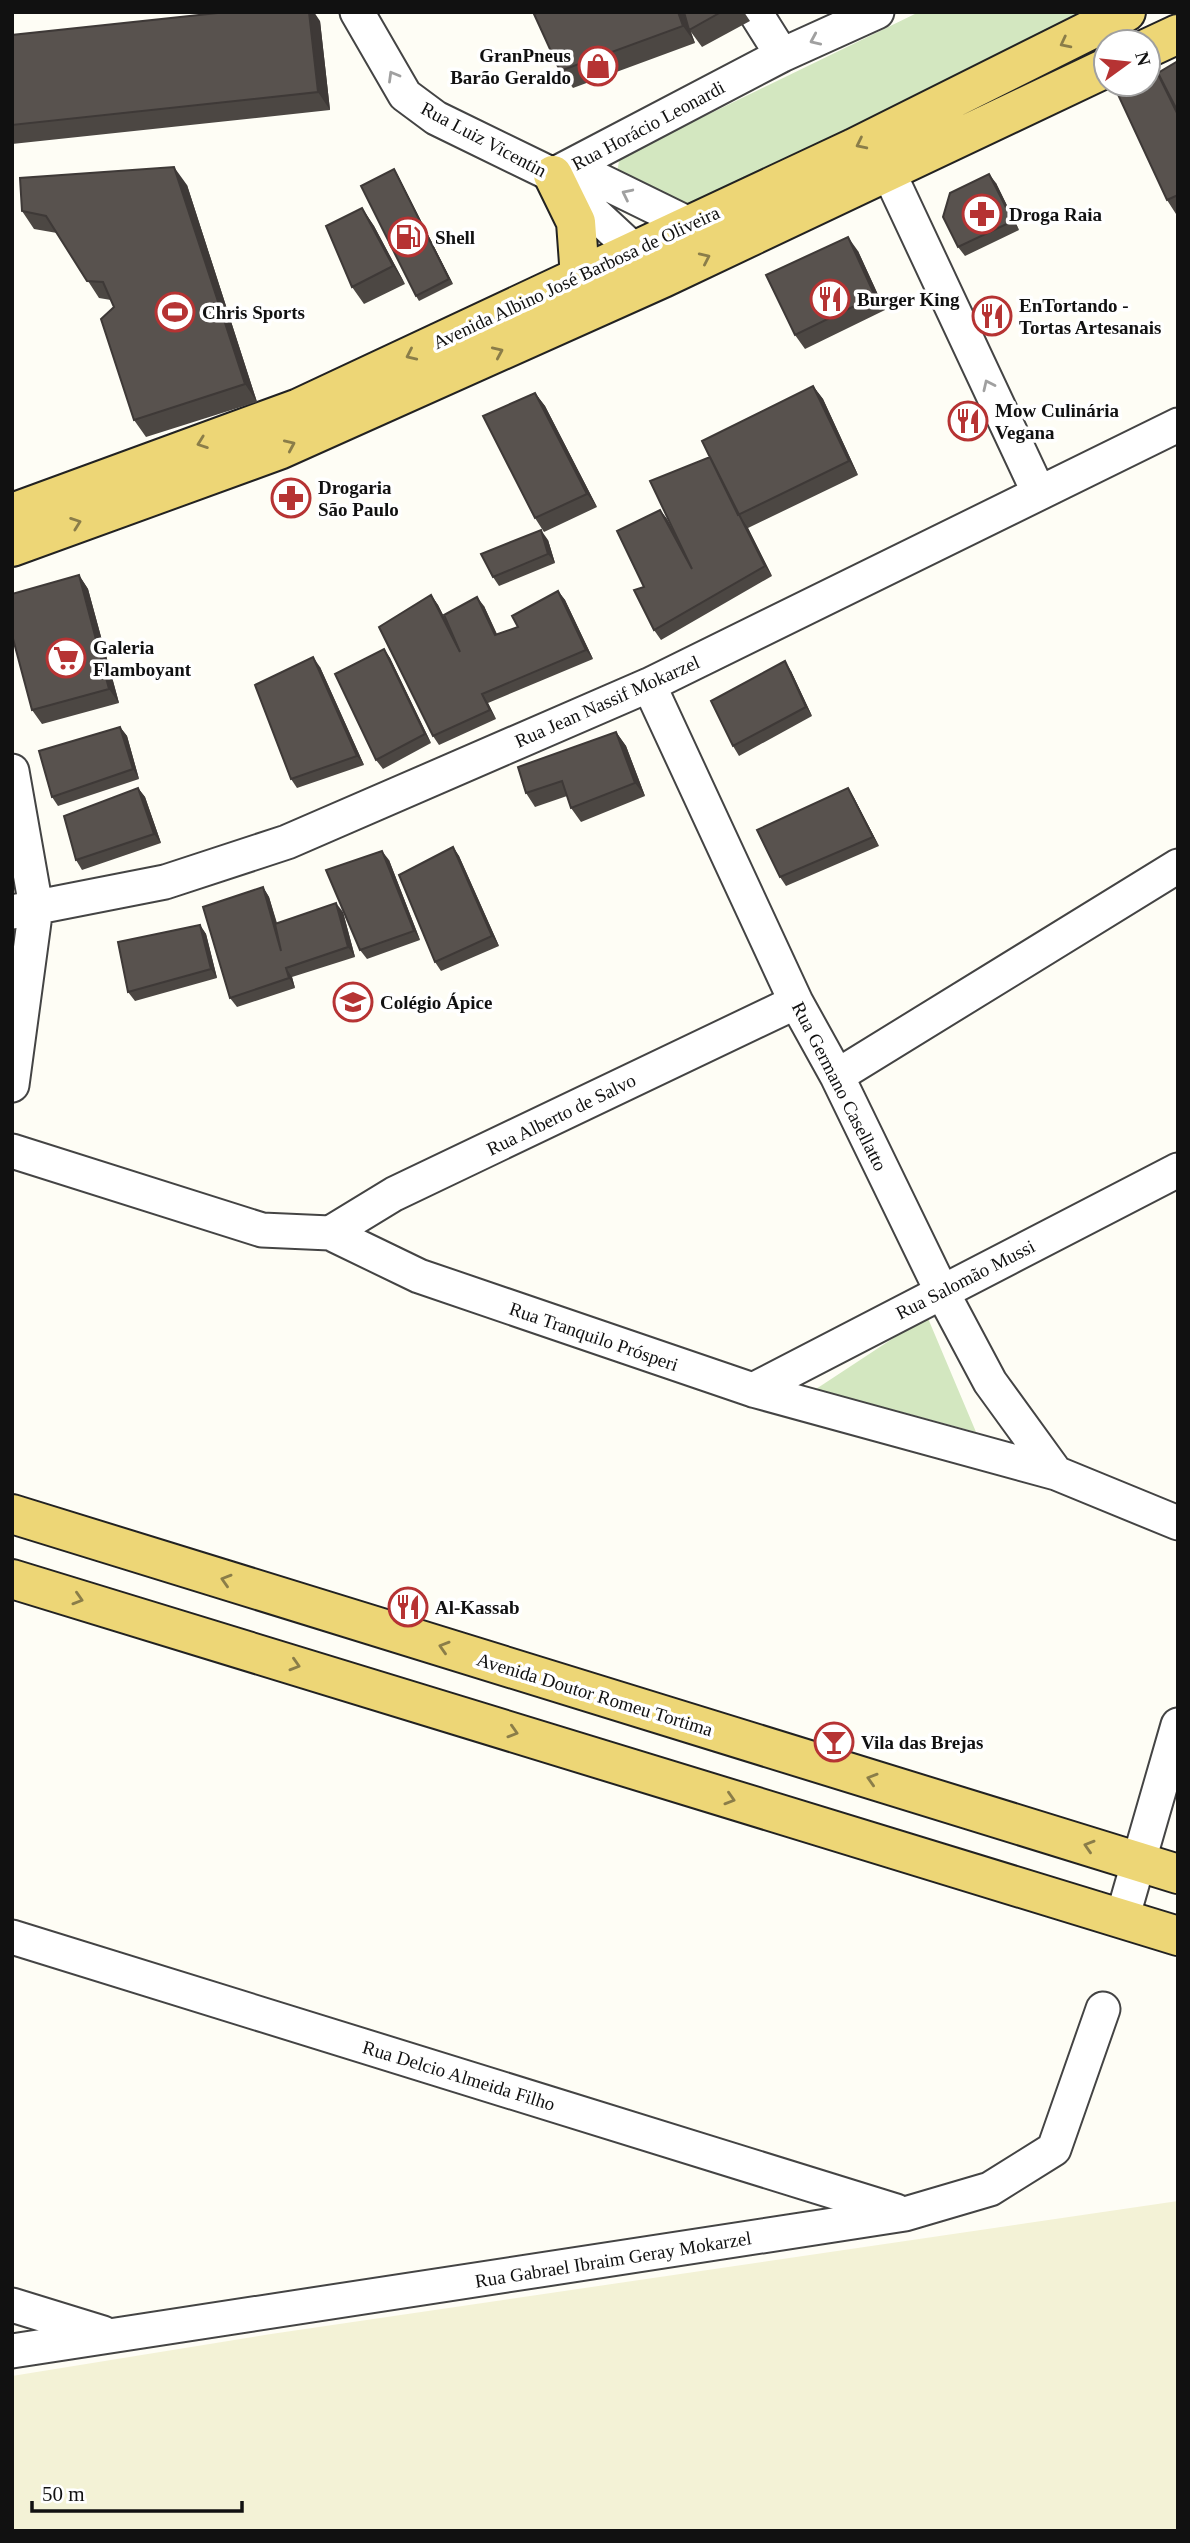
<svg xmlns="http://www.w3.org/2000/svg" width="1190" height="2543" font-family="'Times New Roman',serif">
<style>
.farmland{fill:#f3f2d6}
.green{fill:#d3e7c0}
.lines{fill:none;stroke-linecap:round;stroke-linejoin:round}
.minor-casing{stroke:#444;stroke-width:37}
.major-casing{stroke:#222;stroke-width:42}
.minor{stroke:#fff;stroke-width:33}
.major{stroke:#edd676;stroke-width:38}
.wall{fill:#4c4743}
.shaded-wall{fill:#3e3937}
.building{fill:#58524e;stroke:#3e3937;stroke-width:2}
.oneway{stroke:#a0a0a0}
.oneway2{stroke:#8a7d49}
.labels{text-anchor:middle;stroke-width:7;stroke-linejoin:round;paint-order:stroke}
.poi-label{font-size:19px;font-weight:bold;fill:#111;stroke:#fff;text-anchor:start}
.street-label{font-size:19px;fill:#111;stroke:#fff}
</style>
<rect width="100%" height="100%" fill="#fefdf5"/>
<!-- farmland -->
<path class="farmland" d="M1178,2201V2531H12V2376L271,2334Z"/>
<!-- green -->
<path class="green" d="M919,12H1095L685,208L617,173L619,161L635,150Z
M927,1316L976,1432L816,1389Z"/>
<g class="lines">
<defs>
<path id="minor" d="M357,12L405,95L436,118L553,175L651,266
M755,12L782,55
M888,171L1038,491
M553,175L782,55L877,12
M553,175H589L689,224
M649,685L796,1002L837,1076L941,1290L990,1382L1056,1473
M12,771L36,907L12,1085
M12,912L165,882L287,842L649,685L1178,425
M837,1076L1178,866
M12,1151L262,1230L330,1233L419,1276L753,1390L1056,1473L1178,1523
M330,1233L394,1194L796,1002
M753,1390L1178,1170
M1122,1919L1178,1725
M12,1937L896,2211
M12,2305L103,2333
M12,2351L905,2214L990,2189L1054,2149L1103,2009"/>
<path id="major" d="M1148,48L1178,34
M553,175L576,222L580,277
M12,513L299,408L854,148L1126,12
M12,547L279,450L663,278L1106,68
M12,1514L1178,1874
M12,1579L1178,1936"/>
</defs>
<!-- minor casing -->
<use href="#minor" class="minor-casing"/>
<!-- major casing -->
<use href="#major" class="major-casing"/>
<!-- minor -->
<use href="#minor" class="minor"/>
<!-- major -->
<use href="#major" class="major"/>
</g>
<!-- wall -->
<path class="wall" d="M684,12H744L750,21L702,47L691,32L695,43L573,88L560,71Z
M320,21L330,110L12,144V35Z
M1178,61V213L1176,214L1167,200L1158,73Z
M397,174L453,284L419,301L416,296Z
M996,183L1019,230L965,256L958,247Z
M187,185L257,402L146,437L134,420L114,307L111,300L99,298L57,233L34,229L22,211Z
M362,208L374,226L405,284L364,304L352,287Z
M858,251L885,310L805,349L795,335Z
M813,386L823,399L858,475L748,528L772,576L661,640L654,630L644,587L660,510L667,519L682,547L710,457Z
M535,393L545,406L597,507L544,532L535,518Z
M548,540L555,563L499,586L493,577Z
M79,575L88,589L119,703L42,724L32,710Z
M558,591L565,600L593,659L488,703L496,719L439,745L433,736L431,595L438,605L448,625L484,606L497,634L518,627Z
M384,649L390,658L431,743L383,769L376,760Z
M320,667L364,765L297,788L291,779Z
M791,671L812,716L739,756L733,746Z
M120,727L127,736L139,779L58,806L52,797Z
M616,732L626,746L645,796L581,822L571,808L567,796L535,807L526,793Z
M138,788L145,797L161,843L82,870L76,860Z
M848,788L854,798L879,846L786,886L780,877Z
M453,847L459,856L499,946L441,971L435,962Z
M389,860L420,940L367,959L360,950Z
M263,887L269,897L277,923L343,912L355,957L292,977L295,988L237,1007L230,998Z
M200,925L206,934L217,978L135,1001L128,992Z"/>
<!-- shaded-wall -->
<path class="shaded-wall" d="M309,12H314L320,21L330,110L318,92Z
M678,12H683L695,43L683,26Z
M174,167L187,185L257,402L245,384Z
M394,169L397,174L453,284L449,279Z
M989,174L996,183L1019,230L1013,221Z
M362,208L374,226L405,284L393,266Z
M848,237L858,251L885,310L875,296Z
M813,386L823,399L858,475L849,461Z
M535,393L545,406L597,507L587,494Z
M660,510L667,519L699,578L692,569Z
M742,519L748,528L772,576L765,566Z
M541,530L548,540L555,563L548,554Z
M79,575L88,589L119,703L109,689Z
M558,591L565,600L593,659L586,650Z
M431,595L438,605L467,662L460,652Z
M477,597L484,606L501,644L495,635Z
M384,649L390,658L431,743L425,734Z
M313,657L320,667L364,765L357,756Z
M785,661L791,671L812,716L806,707Z
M482,694L488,703L496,719L490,710Z
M120,727L127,736L139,779L133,769Z
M616,732L626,746L645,796L635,783Z
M138,788L145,797L161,843L154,834Z
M848,788L854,798L879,846L873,837Z
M453,847L459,856L499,946L492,936Z
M382,851L389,860L420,940L414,931Z
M263,887L269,897L287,960L281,951Z
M336,903L343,912L355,957L348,947Z
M200,925L206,934L217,978L211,969Z
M286,968L292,977L295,988L289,978Z"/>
<!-- building -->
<path class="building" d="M227,12H309L318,92L12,125V35Z
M540,12H678L683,26L560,71L534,14Z
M684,12H721L689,30Z
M1178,61V112L1158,73Z
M1155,68L1178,115V195L1167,200L1114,86L1118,84H1148V71Z
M174,167L245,384L134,420L101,319L114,307L103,282L87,281L46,216L22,211L20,178Z
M394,169L449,279L416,296L361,186Z
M989,174L1013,221L958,247L943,217L950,193Z
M362,208L393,266L352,287L326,226Z
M848,237L875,296L795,335L766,275Z
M813,386L849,461L738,515L702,441Z
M535,393L587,494L535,518L483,416Z
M710,457L765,566L654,630L634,590L644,587L617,531L660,510L692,569L650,481Z
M541,530L548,554L493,577L481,554Z
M79,575L109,689L32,710L12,635V594Z
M558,591L586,650L482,694L490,710L433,736L379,627L431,595L460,652L444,615L477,597L495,635L518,627L512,616Z
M384,649L425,734L376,760L335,674Z
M313,657L357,756L291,779L255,685Z
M785,661L806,707L733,746L711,701Z
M120,727L133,769L52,797L39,751Z
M616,732L635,783L571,808L562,781L526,793L518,767Z
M138,788L154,834L76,860L64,816Z
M848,788L873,837L780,877L757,830Z
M453,847L492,936L435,962L399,875Z
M382,851L414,931L360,950L326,870Z
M263,887L281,951L275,924L336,903L348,947L286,968L289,978L230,998L203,907Z
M200,925L211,969L128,992L118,942Z"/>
<!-- one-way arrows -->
<defs><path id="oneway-chevron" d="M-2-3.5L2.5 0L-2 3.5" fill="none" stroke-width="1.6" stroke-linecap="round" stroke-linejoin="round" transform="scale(1.75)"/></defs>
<g class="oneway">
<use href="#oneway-chevron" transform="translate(815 40) rotate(156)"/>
<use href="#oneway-chevron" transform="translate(393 76) rotate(-120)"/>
<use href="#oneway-chevron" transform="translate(627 194) rotate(-154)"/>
<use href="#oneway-chevron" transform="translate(988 385) rotate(-115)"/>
</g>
<g class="oneway2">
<use href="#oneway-chevron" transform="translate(1065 43) rotate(153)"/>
<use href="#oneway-chevron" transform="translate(861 144) rotate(154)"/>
<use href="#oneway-chevron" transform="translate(705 258) rotate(-25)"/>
<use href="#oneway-chevron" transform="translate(498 352) rotate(-24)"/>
<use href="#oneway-chevron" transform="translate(411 355) rotate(155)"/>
<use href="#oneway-chevron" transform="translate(202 443) rotate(160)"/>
<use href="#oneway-chevron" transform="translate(290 445) rotate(-24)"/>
<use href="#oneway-chevron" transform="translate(76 523) rotate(-20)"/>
<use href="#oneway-chevron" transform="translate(226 1580) rotate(-163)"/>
<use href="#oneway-chevron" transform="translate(78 1599) rotate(17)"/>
<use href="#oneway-chevron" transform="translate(444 1647) rotate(-163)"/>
<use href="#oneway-chevron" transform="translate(295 1665) rotate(17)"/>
<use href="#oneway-chevron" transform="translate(513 1732) rotate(17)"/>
<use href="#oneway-chevron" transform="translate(872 1779) rotate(-163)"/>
<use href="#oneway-chevron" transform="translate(730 1799) rotate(17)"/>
<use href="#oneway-chevron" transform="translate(1089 1846) rotate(-163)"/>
</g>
<!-- icons -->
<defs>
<symbol id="shop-ring" viewBox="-11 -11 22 22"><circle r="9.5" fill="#fff" stroke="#b63333" stroke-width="1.5"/><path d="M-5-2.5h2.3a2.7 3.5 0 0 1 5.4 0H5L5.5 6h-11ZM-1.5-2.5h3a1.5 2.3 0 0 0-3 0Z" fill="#b63333"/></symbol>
<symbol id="pharmacy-ring" viewBox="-11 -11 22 22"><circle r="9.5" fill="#fff" stroke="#b63333" stroke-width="1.5"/><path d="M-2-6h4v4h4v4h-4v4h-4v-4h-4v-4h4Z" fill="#b63333"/></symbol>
<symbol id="fuel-ring" viewBox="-11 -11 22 22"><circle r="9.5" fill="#fff" stroke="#b63333" stroke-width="1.5"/><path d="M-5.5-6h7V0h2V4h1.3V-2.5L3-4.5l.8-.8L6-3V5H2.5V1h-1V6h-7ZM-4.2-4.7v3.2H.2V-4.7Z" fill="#b63333"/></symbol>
<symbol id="restaurant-ring" viewBox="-11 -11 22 22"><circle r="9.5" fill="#fff" stroke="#b63333" stroke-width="1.5"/><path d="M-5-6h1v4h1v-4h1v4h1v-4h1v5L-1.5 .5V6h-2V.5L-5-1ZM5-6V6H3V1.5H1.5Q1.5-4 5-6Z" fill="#b63333"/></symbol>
<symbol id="stadium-ring" viewBox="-11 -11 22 22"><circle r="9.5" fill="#fff" stroke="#b63333" stroke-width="1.5"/><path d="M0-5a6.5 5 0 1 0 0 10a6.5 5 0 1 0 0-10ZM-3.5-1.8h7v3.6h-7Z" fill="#b63333"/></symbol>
<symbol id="supermarket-ring" viewBox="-11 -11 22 22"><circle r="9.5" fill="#fff" stroke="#b63333" stroke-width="1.5"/><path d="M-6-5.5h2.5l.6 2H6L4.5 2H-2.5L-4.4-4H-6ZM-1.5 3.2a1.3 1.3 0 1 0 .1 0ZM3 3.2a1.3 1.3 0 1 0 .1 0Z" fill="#b63333"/></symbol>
<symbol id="school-ring" viewBox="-11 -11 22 22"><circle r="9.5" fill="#fff" stroke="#b63333" stroke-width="1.5"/><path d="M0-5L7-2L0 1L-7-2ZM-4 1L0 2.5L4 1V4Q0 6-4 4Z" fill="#b63333"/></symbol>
<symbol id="bar-ring" viewBox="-11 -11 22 22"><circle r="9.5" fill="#fff" stroke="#b63333" stroke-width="1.5"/><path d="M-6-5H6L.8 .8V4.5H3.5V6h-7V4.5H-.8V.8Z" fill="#b63333"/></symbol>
</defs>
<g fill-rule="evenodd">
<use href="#shop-ring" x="576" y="44" width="44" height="44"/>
<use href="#pharmacy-ring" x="960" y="192" width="44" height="44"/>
<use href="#fuel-ring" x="386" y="215" width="44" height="44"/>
<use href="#restaurant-ring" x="808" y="277" width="44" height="44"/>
<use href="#stadium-ring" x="153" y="290" width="44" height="44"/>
<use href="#restaurant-ring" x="970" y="294" width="44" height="44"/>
<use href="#restaurant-ring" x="946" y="399" width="44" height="44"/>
<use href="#pharmacy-ring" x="269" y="476" width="44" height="44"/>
<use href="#supermarket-ring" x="44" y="636" width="44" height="44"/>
<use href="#school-ring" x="331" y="980" width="44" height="44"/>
<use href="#restaurant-ring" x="386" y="1585" width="44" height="44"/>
<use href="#bar-ring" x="812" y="1720" width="44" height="44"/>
</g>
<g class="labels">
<!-- poi labels -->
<g class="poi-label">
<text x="571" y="62" text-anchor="end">GranPneus<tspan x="571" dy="22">Barão Geraldo</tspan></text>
<text x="1009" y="221">Droga Raia</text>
<text x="435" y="244">Shell</text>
<text x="857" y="306">Burger King</text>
<text x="1019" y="312">EnTortando -<tspan x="1019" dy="22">Tortas Artesanais</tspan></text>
<text x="202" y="319">Chris Sports</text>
<text x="995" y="417">Mow Culinária<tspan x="995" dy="22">Vegana</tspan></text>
<text x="318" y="494">Drogaria<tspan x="318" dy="22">São Paulo</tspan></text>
<text x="93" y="654">Galeria<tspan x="93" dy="22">Flamboyant</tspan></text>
<text x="380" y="1009">Colégio Ápice</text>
<text x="435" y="1614">Al-Kassab</text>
<text x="861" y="1749">Vila das Brejas</text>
</g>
<!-- street labels -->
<g class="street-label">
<text transform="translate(648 125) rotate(-28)" y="7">Rua Horácio Leonardi</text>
<text transform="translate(484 139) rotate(28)" y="7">Rua Luiz Vicentin</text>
<text transform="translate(576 277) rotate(-25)" y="7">Avenida Albino José Barbosa de Oliveira</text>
<text transform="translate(607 701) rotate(-24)" y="7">Rua Jean Nassif Mokarzel</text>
<text transform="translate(840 1086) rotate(63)" y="7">Rua Germano Casellatto</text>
<text transform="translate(561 1114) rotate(-26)" y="7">Rua Alberto de Salvo</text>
<text transform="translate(965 1279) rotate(-27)" y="7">Rua Salomão Mussi</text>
<text transform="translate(594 1336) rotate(19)" y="7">Rua Tranquilo Prósperi</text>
<text transform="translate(595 1694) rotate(17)" y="7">Avenida Doutor Romeu Tortima</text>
<text transform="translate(459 2075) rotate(17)" y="7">Rua Delcio Almeida Filho</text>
<text transform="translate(613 2259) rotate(-9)" y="7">Rua Gabrael Ibraim Geray Mokarzel</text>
</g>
</g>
<!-- border -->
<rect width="1190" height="2543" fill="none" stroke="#111111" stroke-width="28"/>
<!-- north arrow -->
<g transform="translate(1127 63) rotate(75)"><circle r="33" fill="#ffffff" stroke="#a0a0a0" stroke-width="2"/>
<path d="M0-5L12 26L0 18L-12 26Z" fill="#b63333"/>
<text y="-10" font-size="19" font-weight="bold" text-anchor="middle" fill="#111111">N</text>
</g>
<!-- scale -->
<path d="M32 2501v10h210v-10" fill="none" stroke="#111111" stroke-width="3.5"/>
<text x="42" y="2501" font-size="21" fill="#111111" stroke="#ffffff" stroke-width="5" paint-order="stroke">50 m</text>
</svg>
